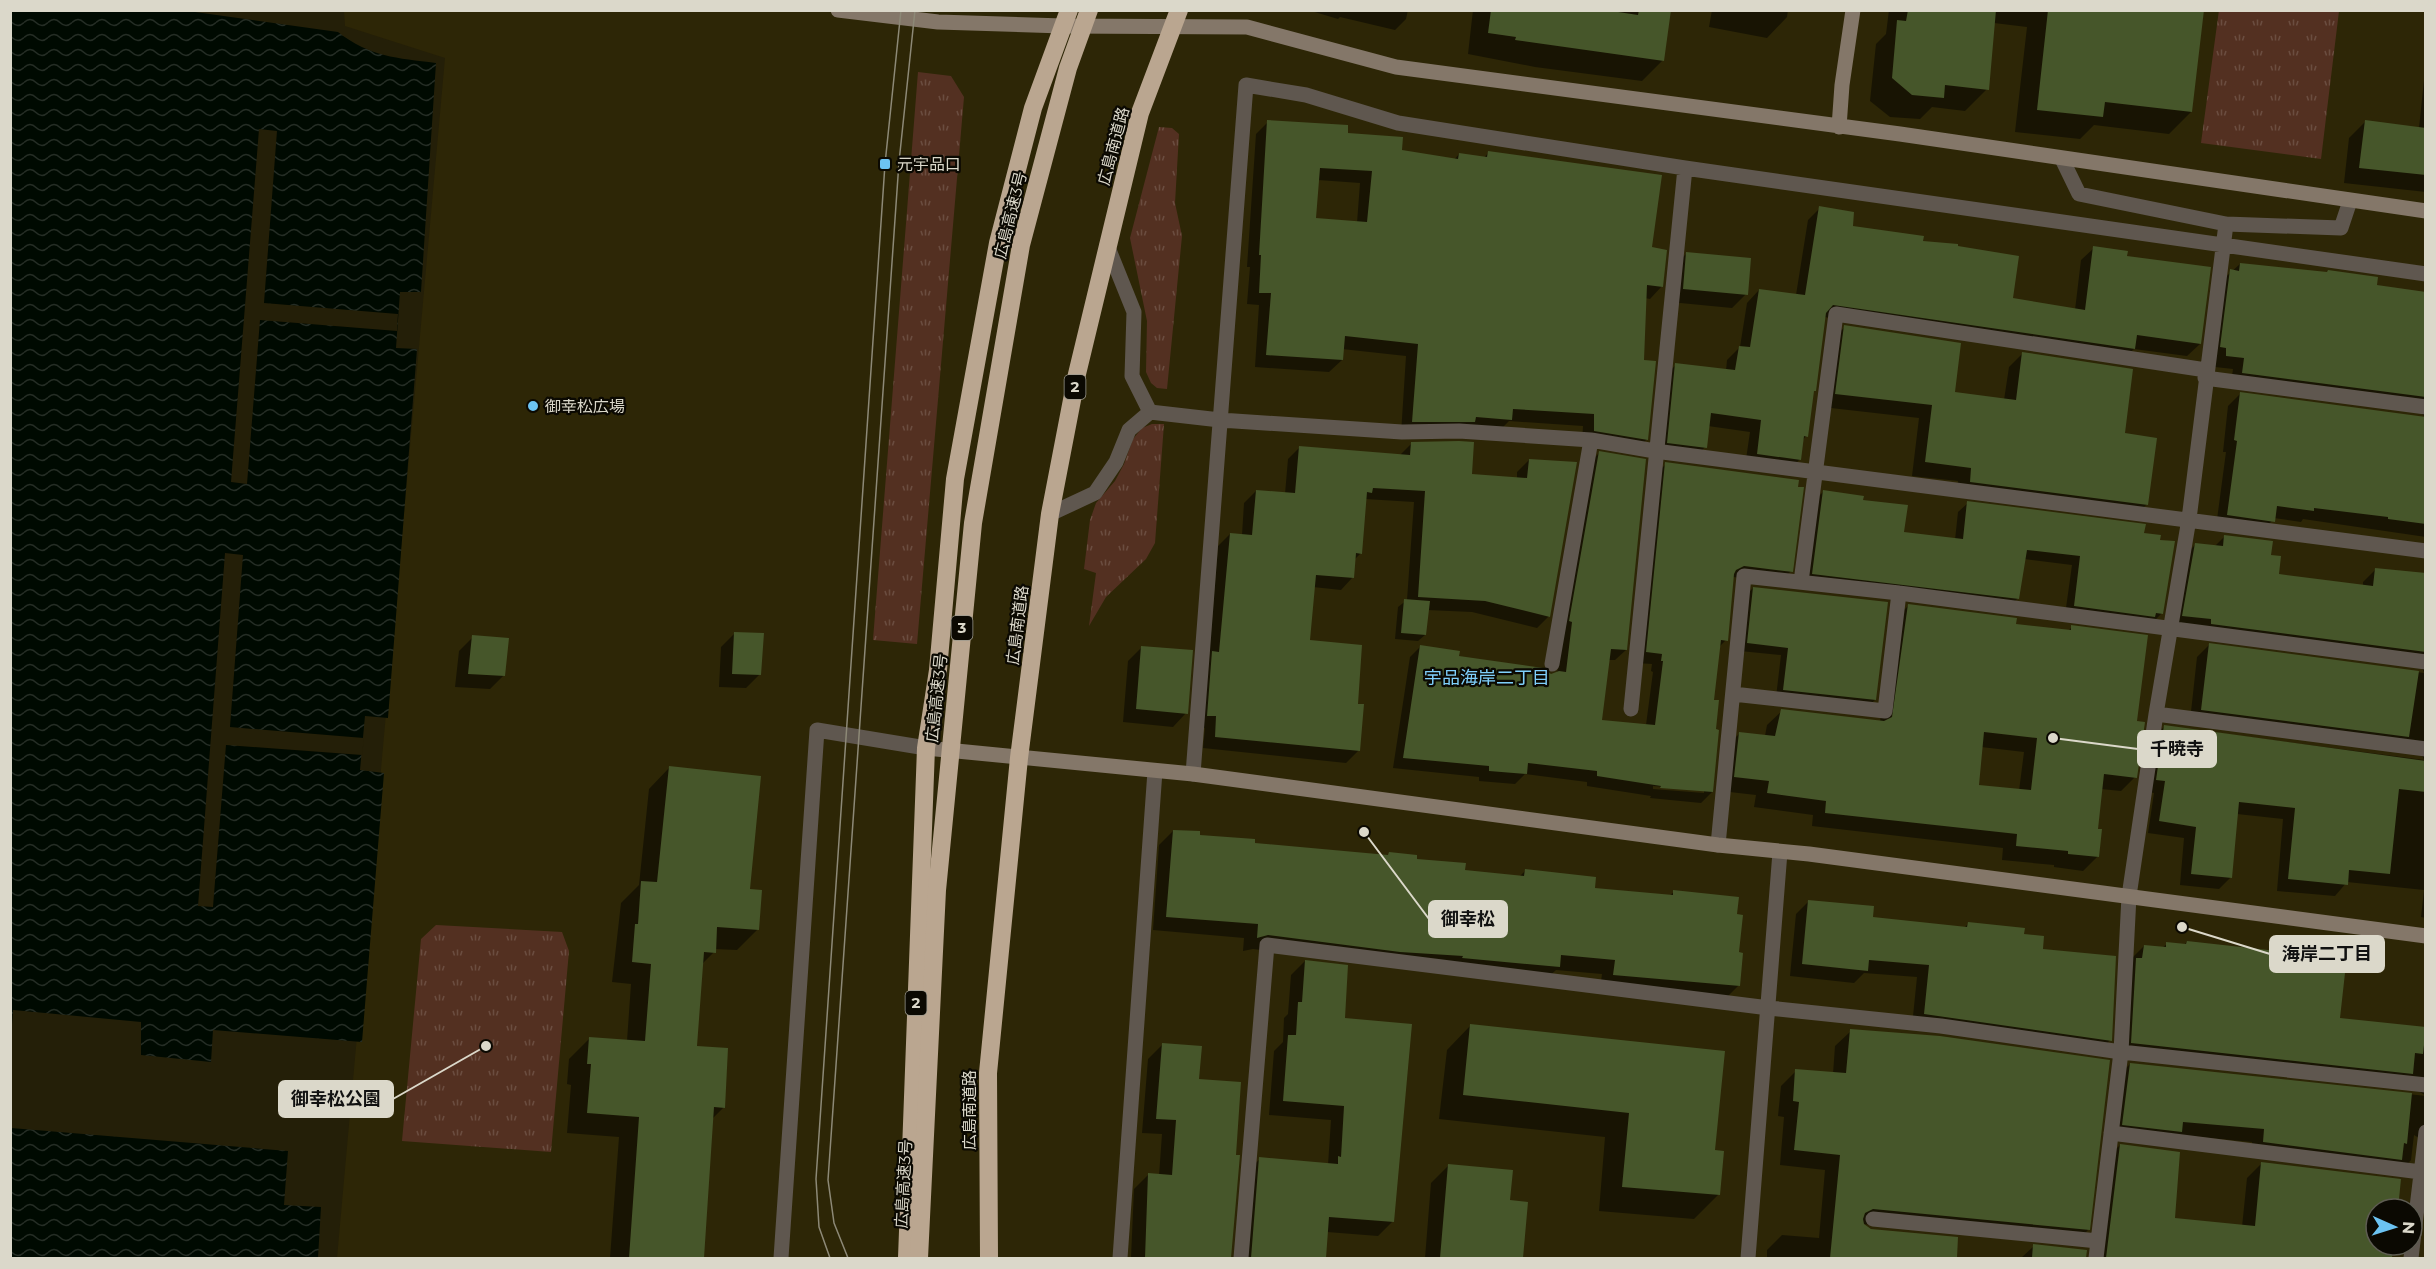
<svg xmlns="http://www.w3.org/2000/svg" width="2436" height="1269" font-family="Montserrat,'Noto Sans JP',sans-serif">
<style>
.built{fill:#2d2606;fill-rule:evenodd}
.grass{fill:url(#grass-tufts)}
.water{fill:url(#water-waves)}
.pier{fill:#241f08}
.shadow{fill:#0007;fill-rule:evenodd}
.building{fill:#46562a;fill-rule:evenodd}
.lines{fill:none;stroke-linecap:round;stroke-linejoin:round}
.street{stroke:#5f574f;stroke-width:15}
.secondary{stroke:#847769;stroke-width:15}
.highway{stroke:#baa690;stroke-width:18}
.tram{stroke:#8d8977;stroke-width:1.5}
.highway-bridge{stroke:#baa690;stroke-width:18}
.poi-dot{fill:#6cc3f2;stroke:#0b0902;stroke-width:2}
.labels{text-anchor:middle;stroke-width:4.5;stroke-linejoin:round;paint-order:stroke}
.shield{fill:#0b0902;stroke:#9d9a8e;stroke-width:1.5}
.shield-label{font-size:15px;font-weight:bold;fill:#dbd8ca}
.street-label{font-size:16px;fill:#dbd8ca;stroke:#0b0902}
.poi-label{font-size:16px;fill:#dbd8ca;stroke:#0b0902;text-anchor:start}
.neighbourhood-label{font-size:18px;fill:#7fcffb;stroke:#0b0902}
.leader{fill:none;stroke:#dbd8ca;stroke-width:2}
.callout-dot{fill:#dbd8ca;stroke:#0b0902;stroke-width:2}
.callout{fill:#dbd8ca;stroke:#dbd8ca;stroke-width:2}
.callout-label{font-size:18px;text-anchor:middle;font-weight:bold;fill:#111}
</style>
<defs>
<pattern id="grass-tufts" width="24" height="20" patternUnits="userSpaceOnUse" patternTransform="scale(1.5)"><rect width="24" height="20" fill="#533021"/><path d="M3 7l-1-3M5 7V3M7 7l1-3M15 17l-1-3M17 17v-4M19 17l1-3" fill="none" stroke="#6b4d40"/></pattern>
<pattern id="water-waves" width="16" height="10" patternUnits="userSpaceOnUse" patternTransform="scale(1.5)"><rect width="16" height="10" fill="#000a01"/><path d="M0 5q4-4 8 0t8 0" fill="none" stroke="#252d25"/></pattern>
</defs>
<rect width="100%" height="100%" fill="#241f08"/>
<!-- built -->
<path class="built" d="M344,11H2425V1258H337L445,58L345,26ZM2376,1209H2412V1245H2376Z"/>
<!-- grass -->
<path class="grass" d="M2219,10L2339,11L2321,159L2201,143Z
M918,72L951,76L964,97L917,644L873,640Z
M1159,127L1172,128L1179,134L1175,203L1182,236L1167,389L1157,388L1151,383L1146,372L1147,321L1130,238Z
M1152,424H1164L1155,543L1146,559L1106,597L1089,626L1096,573L1084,569L1090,520L1096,503L1115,481L1124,464L1133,439L1142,428Z
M436,925L562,932L569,951L551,1152L402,1141L421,939Z"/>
<!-- water -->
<path class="water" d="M11,11H188L338,32C370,57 397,58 436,63L421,292H400L396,348L417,349L388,718L365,716L360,770L384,773L362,1042L213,1030L211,1062L141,1055V1022L13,1010L11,1039Z
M11,1128L288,1151L284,1205L321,1207L318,1258H11Z"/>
<!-- pier -->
<path class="pier" d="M259,129L277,131L264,303L398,314L397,331L260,320L247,484L231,482Z
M225,553L243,555L230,727L364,738L362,755L226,745L213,907L198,906Z"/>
<!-- shadow -->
<path class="shadow" d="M1308,10H1408L1406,19L1395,30L1340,17L1338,19Z
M1473,10H1670L1663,60L1642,81L1535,67L1468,54Z
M1712,10H1788L1787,17L1767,38L1709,27Z
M1889,10H2203L2191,112L2169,134L2094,125L2080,139L2015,132L2027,27L1994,23L1987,89L1965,111L1932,107L1920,119L1890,117L1870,101L1876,44L1886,34Z
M2426,61V192L2344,183L2349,138L2365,122L2419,128Z
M1268,122L1346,134L1400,151L1454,160L1459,154L1484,158L1488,153L1650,248L1662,286L1650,299L1645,298L1643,361L1647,439L1634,452L1582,442L1583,426L1509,421L1499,431L1401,434L1406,356L1342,349V360L1329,372L1255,367L1259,305L1247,304L1250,267H1247L1256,134ZM1318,180L1360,183L1357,223L1314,219Z
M1820,208L1851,227L1922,242L2011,300L2075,310L2081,260L2094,248L2126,257L2200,344L2187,356L2134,349L2121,361L1824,317L1806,436L1802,441L1800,459L1787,472L1745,466L1750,432L1708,426L1705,447L1693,460L1656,455L1663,377L1676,365L1726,371L1727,360L1740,347L1747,303L1759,290L1796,295L1808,220Z
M1687,253L1746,294L1732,308L1670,302L1673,267Z
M2240,264L2426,293V417L2415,409L2231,384L2233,369L2215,367L2219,283Z
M1845,327L1953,393L2004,400L2009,367L2022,354L2123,435L2147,504L2133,518L1957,495L1958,481L1912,476L1919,418L1822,407L1831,340Z
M2240,394L2426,418V537L2303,519L2301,522L2274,518L2262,533L2216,527L2226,452H2223L2228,406Z
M1412,443L1470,475L1517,479V472L1529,460L1549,616L1537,628L1472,612L1427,610L1425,635L1418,641L1395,639L1398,607L1407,600L1414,502L1365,499L1361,553L1354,560L1352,578L1341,590L1313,587L1309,641L1356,705L1358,751L1346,763L1203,748L1205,728L1196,727L1209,657L1218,546L1230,534L1242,535L1244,503L1256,491L1285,494L1288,459L1300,447L1400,455Z
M1599,453L1626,650L1615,660H1608L1600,721L1646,725L1653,672L1651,671L1652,664L1636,663L1655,475L1666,464L1791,571L1780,582L1733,577L1726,640L1718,648L1713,701L1712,792L1701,803L1650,798L1651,796L1587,786V782L1525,774L1515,784L1479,781V777L1393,768L1410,657L1421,646L1457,657L1549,675L1557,674L1589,464ZM1653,786L1704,790V793L1653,789Z
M1823,492L1862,501L1903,533L1955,540L1958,512L1968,503L2143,535L2162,613L2152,623L2065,615L2072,565L2024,559L2018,598L2008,608L1803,583L1814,501Z
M2225,536L2269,557L2277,576L2363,586V582L2375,570L2426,575V918L2421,917L2424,890L2347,882L2335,896L2277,891L2283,819L2237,814L2231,877L2219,889L2180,885L2184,838L2148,833L2154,793L2145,791L2153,738L2165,726L2424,760L2423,757L2415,751L2190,721L2197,657L2209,645L2424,673L2423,670L2415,664L2171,627L2183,557L2195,545L2214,547Z
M1753,588L1875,700L1867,707L1776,697L1781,655L1740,651L1745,596Z
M1908,606L2014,625L2067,632L2072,627L2135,723V777L2121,791L2101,789L2096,830L2098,856L2083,871L2054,867V865L2002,860L2003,848L1812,826L1813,815L1754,807L1756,795L1721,791L1725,748L1739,734L1765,736L1767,725L1782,711L1880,722L1894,620ZM1981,747L2024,752L2019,791L1977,787Z
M735,633L760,674L746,688L719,687L721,647Z
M473,637L504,675L490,689L455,687L459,651Z
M1142,647L1186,713L1173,727L1123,722L1128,661Z
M669,768L748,890L757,930L737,950L714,949V952L702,964L696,1047L724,1107L712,1119L702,1258H610L619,1137L567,1133L571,1085L567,1084L569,1059L590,1038L627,1041L631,984L612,982L621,903L639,885L649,789Z
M1173,831L1253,844L1416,860L1464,872L1519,877L1525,871L1593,889L1669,896L1674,892L1736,916L1739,985L1725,999L1600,989L1602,974L1556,970L1545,980L1393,966L1253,949L1243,951L1244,938L1153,930L1159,845Z
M1809,901L1872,918L1964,928L1968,924L2023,936L2042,950L2110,1040L2098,1053L1912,1026L1917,977L1864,973L1854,983L1790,976L1796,914Z
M2187,942L2284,957L2304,970L2338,1019L2426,1028V1096L2414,1088L2119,1056L2131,959L2144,946L2162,948L2167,944L2184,945Z
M1305,961L1392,1222L1378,1236L1327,1232L1325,1258H1238L1245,1173L1260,1159L1328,1165L1331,1120L1269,1115L1274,1051L1283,1042L1284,1018L1288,1014L1291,975Z
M1471,1025L1713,1152L1718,1195L1694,1219L1599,1211L1605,1137L1439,1119L1447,1050Z
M1851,1031L2088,1230L2073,1245L1863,1224L1872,1230L1956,1238L1955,1258H1767V1250L1782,1235L1819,1238L1825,1170L1780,1165L1784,1117L1778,1116L1781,1086L1796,1071L1833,1074L1835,1046Z
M1162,1045L1197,1080L1230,1258H1131L1134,1189L1148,1175L1159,1176L1162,1134L1142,1133L1148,1059Z
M2130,1064L2426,1096V1183L2419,1138L2414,1135L2411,1160L2398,1174L2251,1155L2252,1142L2177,1135L2110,1137L2117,1077Z
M2120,1145L2173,1220L2242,1227L2247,1178L2262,1163L2396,1209H2376V1245H2392L2391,1258H2093L2105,1160Z
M1448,1166L1508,1201L1521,1257L1543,1258H1425L1431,1183Z
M2034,1246L2085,1253L2080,1258H2021Z"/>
<!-- building -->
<path class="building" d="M1491,10H1605L1638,15L1639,10H1671L1664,61L1515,40L1516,37L1488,33Z
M1908,10H1996L1989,90L1945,85L1944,98L1912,95L1892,78L1897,20L1906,21Z
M2048,10H2204L2192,112L2105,102L2103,117L2037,110Z
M1267,120L1348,125V133L1403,137L1402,150L1458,159L1459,153L1487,157L1488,151L1662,175L1652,247L1667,250L1663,287L1647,285L1644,360L1656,361L1648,440L1594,431V414L1513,409L1512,420L1476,417L1475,422H1412L1418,344L1345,336L1343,360L1266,355L1271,293H1259L1261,255H1259ZM1320,168L1372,171L1367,222L1316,218Z
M2365,120L2426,128V175L2359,168Z
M1819,206L1854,212L1853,226L1924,236L1923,241L1958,244V246L2019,256L2013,298L2085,310L2093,246L2128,251L2127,256L2211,267L2201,344L2137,335L2135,349L1833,305L1826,313L1816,391H1814L1808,437L1804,436L1801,460L1757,454L1761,420L1711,413L1707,448L1667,443L1675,363L1735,370L1739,346L1750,347L1759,289L1805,295Z
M1686,252L1751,258L1748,295L1683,289Z
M2240,263L2327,272L2328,270L2378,277L2377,285L2426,292V397L2242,373L2244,358L2226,356V348L2220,347L2230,269L2239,271Z
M1844,325L1961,343L1955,392L2016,400L2022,352L2133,369L2125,433L2157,438L2148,505L1970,482L1971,468L1925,462L1932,405L1835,394Z
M2240,392L2426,417V524L2388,519V517L2314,508V511L2277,506L2275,522L2227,515L2237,441L2234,440Z
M1459,441L1474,442L1472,474L1527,478L1529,459L1577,462L1550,617L1485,601L1418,597L1425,491L1373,488L1372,493L1367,492L1362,554L1356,553L1354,578L1316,575L1310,640L1362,645L1358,704H1364L1360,751L1215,737L1216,716H1207L1212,651L1219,652L1230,533L1252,535L1256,490L1295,493L1299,446L1410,455L1411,442Z
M1599,451L1646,459L1627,650L1611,649L1602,720L1655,725L1663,661H1661L1662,654L1646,652L1665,462L1799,480L1798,487H1804L1793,572L1744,566L1736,570L1734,574L1728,641L1721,640L1714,700H1719L1716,729L1719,730L1713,792L1660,788L1661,786L1597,776V771L1528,763L1527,774L1489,771V766L1403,758L1420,645L1460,651L1459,656L1543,668L1551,674L1559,671L1566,672L1572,622L1569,621Z
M1823,490L1864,496L1863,500L1908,505L1904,532L1963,539L1967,501L2146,524L2144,533L2161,535L2160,540L2175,541L2163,614L2156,613L2155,617L2074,606L2080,556L2027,550L2019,599L1812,574Z
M2224,535L2273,541L2271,555L2281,556L2279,574L2373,586L2375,568L2426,573V652L2211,624V619L2182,616L2195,543L2223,546Z
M1753,587L1888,602L1876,700L1783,690L1788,648L1747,643Z
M1404,599L1430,601L1426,635L1401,633Z
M1908,604L2017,618L2016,624L2071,630V625L2148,635L2137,721L2145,722L2137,778L2104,774L2098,829H2102L2099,857L2068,854V851L2016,846L2017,834L1825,813L1826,801L1767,793L1769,781L1734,777L1739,732L1775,736L1781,709L1884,721L1892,717ZM1984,732L2037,738L2031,790L1979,785Z
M734,632L764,633L761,675L732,674Z
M472,635L509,638L505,676L468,674Z
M2209,643L2419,671L2409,737L2201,710Z
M1141,646L1193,650L1188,714L1136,709Z
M2164,725L2426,761V792L2399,789L2390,874L2349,870L2348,885L2288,879L2295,808L2239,802L2232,878L2191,874L2196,827L2159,821L2165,781L2156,780Z
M669,766L761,776L750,889L762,890L759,930L717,927L716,953L704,952L697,1046L728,1048L725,1108L714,1107L704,1258H629L639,1117L587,1113L591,1064H587L589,1037L645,1041L651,964L632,962L635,924H638L641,881L657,882Z
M1173,830L1200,831V835L1255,839V843L1388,855L1389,852L1417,855V859L1466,863L1465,870L1524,876L1525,869L1596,877L1595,888L1673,895V890L1739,897L1737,914L1743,915L1739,952L1743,953L1740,986L1613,975L1615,960L1561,955L1560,967L1462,958L1463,956L1400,952L1268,935L1257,938L1258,924L1166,917Z
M1808,900L1874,906L1873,917L1967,927L1968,922L2025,928L2024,934L2044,936L2043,949L2116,956L2112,1041L1924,1014L1929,965L1869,960L1868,971L1802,964Z
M2187,941L2286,952V955L2307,958L2306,969L2345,973L2340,1018L2426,1027L2423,1054L2415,1053L2413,1074L2131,1043L2136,958H2142L2144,945L2166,947V942L2186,944Z
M1305,960L1348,965L1345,1018L1412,1024L1394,1222L1329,1217L1326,1258H1251L1259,1157L1338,1164V1156L1341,1157L1344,1106L1283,1101L1288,1035H1296L1298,1002H1302Z
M1470,1024L1725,1051L1715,1150L1724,1151L1720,1195L1622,1187L1629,1113L1463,1095Z
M1850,1029L1940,1036L2110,1060L2090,1230L1873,1209L1865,1213L1863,1219L1864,1224L1871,1229L1958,1237L1957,1258H1830L1840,1155L1794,1150L1799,1102L1793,1101L1795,1069L1846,1073Z
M1162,1043L1202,1046L1199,1079L1241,1082L1236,1155H1240L1231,1258H1145L1148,1173L1172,1175L1176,1120L1156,1119Z
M2130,1063L2412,1093L2407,1144L2404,1143L2402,1160L2263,1142L2264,1129L2183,1122L2182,1132L2122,1125Z
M2120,1144L2180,1152L2175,1218L2255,1226L2261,1162L2401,1179L2398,1209H2376V1245H2393L2392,1258H2106Z
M1448,1164L1513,1170L1510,1200L1528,1202L1523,1258H1440Z
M2033,1244L2087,1250L2086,1258H2032Z"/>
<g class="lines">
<!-- street -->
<path class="street" d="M2062,159L2079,194L2226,224L2341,228L2350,201
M2205,378L2426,407
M1150,412L1220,420L1402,432L1459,431L1591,440L1655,451L2426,551
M1050,514L1095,493L1116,462L1129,430L1150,412L1132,376L1134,312L1107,245
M1801,582L1836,314L2206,370
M1552,664L1591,440
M1733,694L1885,711L1899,593
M1631,709L1685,168
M2156,714L2426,749
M1193,774L1246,85L1306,95L1398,123L1685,168L2426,274
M1718,845L1744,576L1899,593L2426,662
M2111,1133L2421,1172
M1873,1219L2098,1241
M781,1258L817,730L926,748
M1120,1258L1155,771
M1241,1258L1267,945L1769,1008L1941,1026L2121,1052L2426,1085
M1748,1258L1780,852
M2096,1258L2121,1052L2129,896L2156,714L2189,519L2226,224
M2411,1258L2426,1132"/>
<!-- secondary -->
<path class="secondary" d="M838,10L938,22L1063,26L1247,27L1396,67L1900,134L2426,211
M1839,127L1842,85L1853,10
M926,748L1193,774L1718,845L1809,854L2426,936"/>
<!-- highway -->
<path class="highway" d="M907,1258L926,748L938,670L955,479L998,243L1033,108L1069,10
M989,1258L988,1073L1019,758L1050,514L1077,374L1140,113L1179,10"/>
<!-- tram -->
<path class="tram" d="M830,1258L819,1227L816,1179L885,164L901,10
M848,1258L834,1223L828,1180L899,162L915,10"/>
<!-- highway-bridge -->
<path class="highway-bridge" d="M919,1258L937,890L973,523L1021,245L1068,68L1089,10"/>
</g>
<!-- markers -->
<g class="poi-dot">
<rect x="879" y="158" width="12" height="12" rx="3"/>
<circle cx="533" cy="406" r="6"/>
</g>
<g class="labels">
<!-- shield labels -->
<g class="shield">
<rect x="1064.5" y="375" width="21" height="24" rx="4.5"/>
<rect x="951.5" y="616" width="21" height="24" rx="4.5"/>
<rect x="905.5" y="991" width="21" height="24" rx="4.5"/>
</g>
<g class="shield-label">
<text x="1075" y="392">2</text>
<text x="962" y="633">3</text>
<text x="916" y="1008">2</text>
</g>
<!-- street labels -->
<g class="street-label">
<text transform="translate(1113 146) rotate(-75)" y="6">広島南道路</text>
<text transform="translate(1010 215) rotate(-76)" y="6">広島高速3号</text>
<text transform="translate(1017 625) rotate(-83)" y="6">広島南道路</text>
<text transform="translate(936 698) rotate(-84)" y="6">広島高速3号</text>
<text transform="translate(969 1110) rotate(-90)" y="6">広島南道路</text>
<text transform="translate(903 1184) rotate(-87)" y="6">広島高速3号</text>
</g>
<!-- poi labels -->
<g class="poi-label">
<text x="897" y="170">元宇品口</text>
<text x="545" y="412">御幸松広場</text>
</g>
<!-- neighbourhood labels -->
<g class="neighbourhood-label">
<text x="1487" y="684">宇品海岸二丁目</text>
</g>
</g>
<!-- callouts -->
<path class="leader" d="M2053 738L2138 749M1364 832L1429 919M2182 927L2270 954M486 1046L393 1099"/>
<g class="callout-dot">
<circle cx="2053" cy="738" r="6"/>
<circle cx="1364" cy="832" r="6"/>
<circle cx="2182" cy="927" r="6"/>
<circle cx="486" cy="1046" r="6"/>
</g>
<g class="callout">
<rect x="2138" y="731" width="78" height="36" rx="6"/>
<rect x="1429" y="901" width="78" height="36" rx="6"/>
<rect x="2270" y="936" width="114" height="36" rx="6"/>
<rect x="279" y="1081" width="114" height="36" rx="6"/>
</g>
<g class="callout-label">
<text x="2177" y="755">千暁寺</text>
<text x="1468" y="925">御幸松</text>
<text x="2327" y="960">海岸二丁目</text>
<text x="336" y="1105">御幸松公園</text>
</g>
<!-- border -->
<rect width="2436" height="1269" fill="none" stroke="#dbd8ca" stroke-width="24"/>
<!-- north arrow -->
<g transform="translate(2394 1227) rotate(93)"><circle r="28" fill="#0b0902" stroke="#5e5c52" stroke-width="1.5"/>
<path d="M0-4.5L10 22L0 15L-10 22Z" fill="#6cc3f2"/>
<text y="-9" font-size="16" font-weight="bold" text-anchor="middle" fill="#dbd8ca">N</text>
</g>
</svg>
